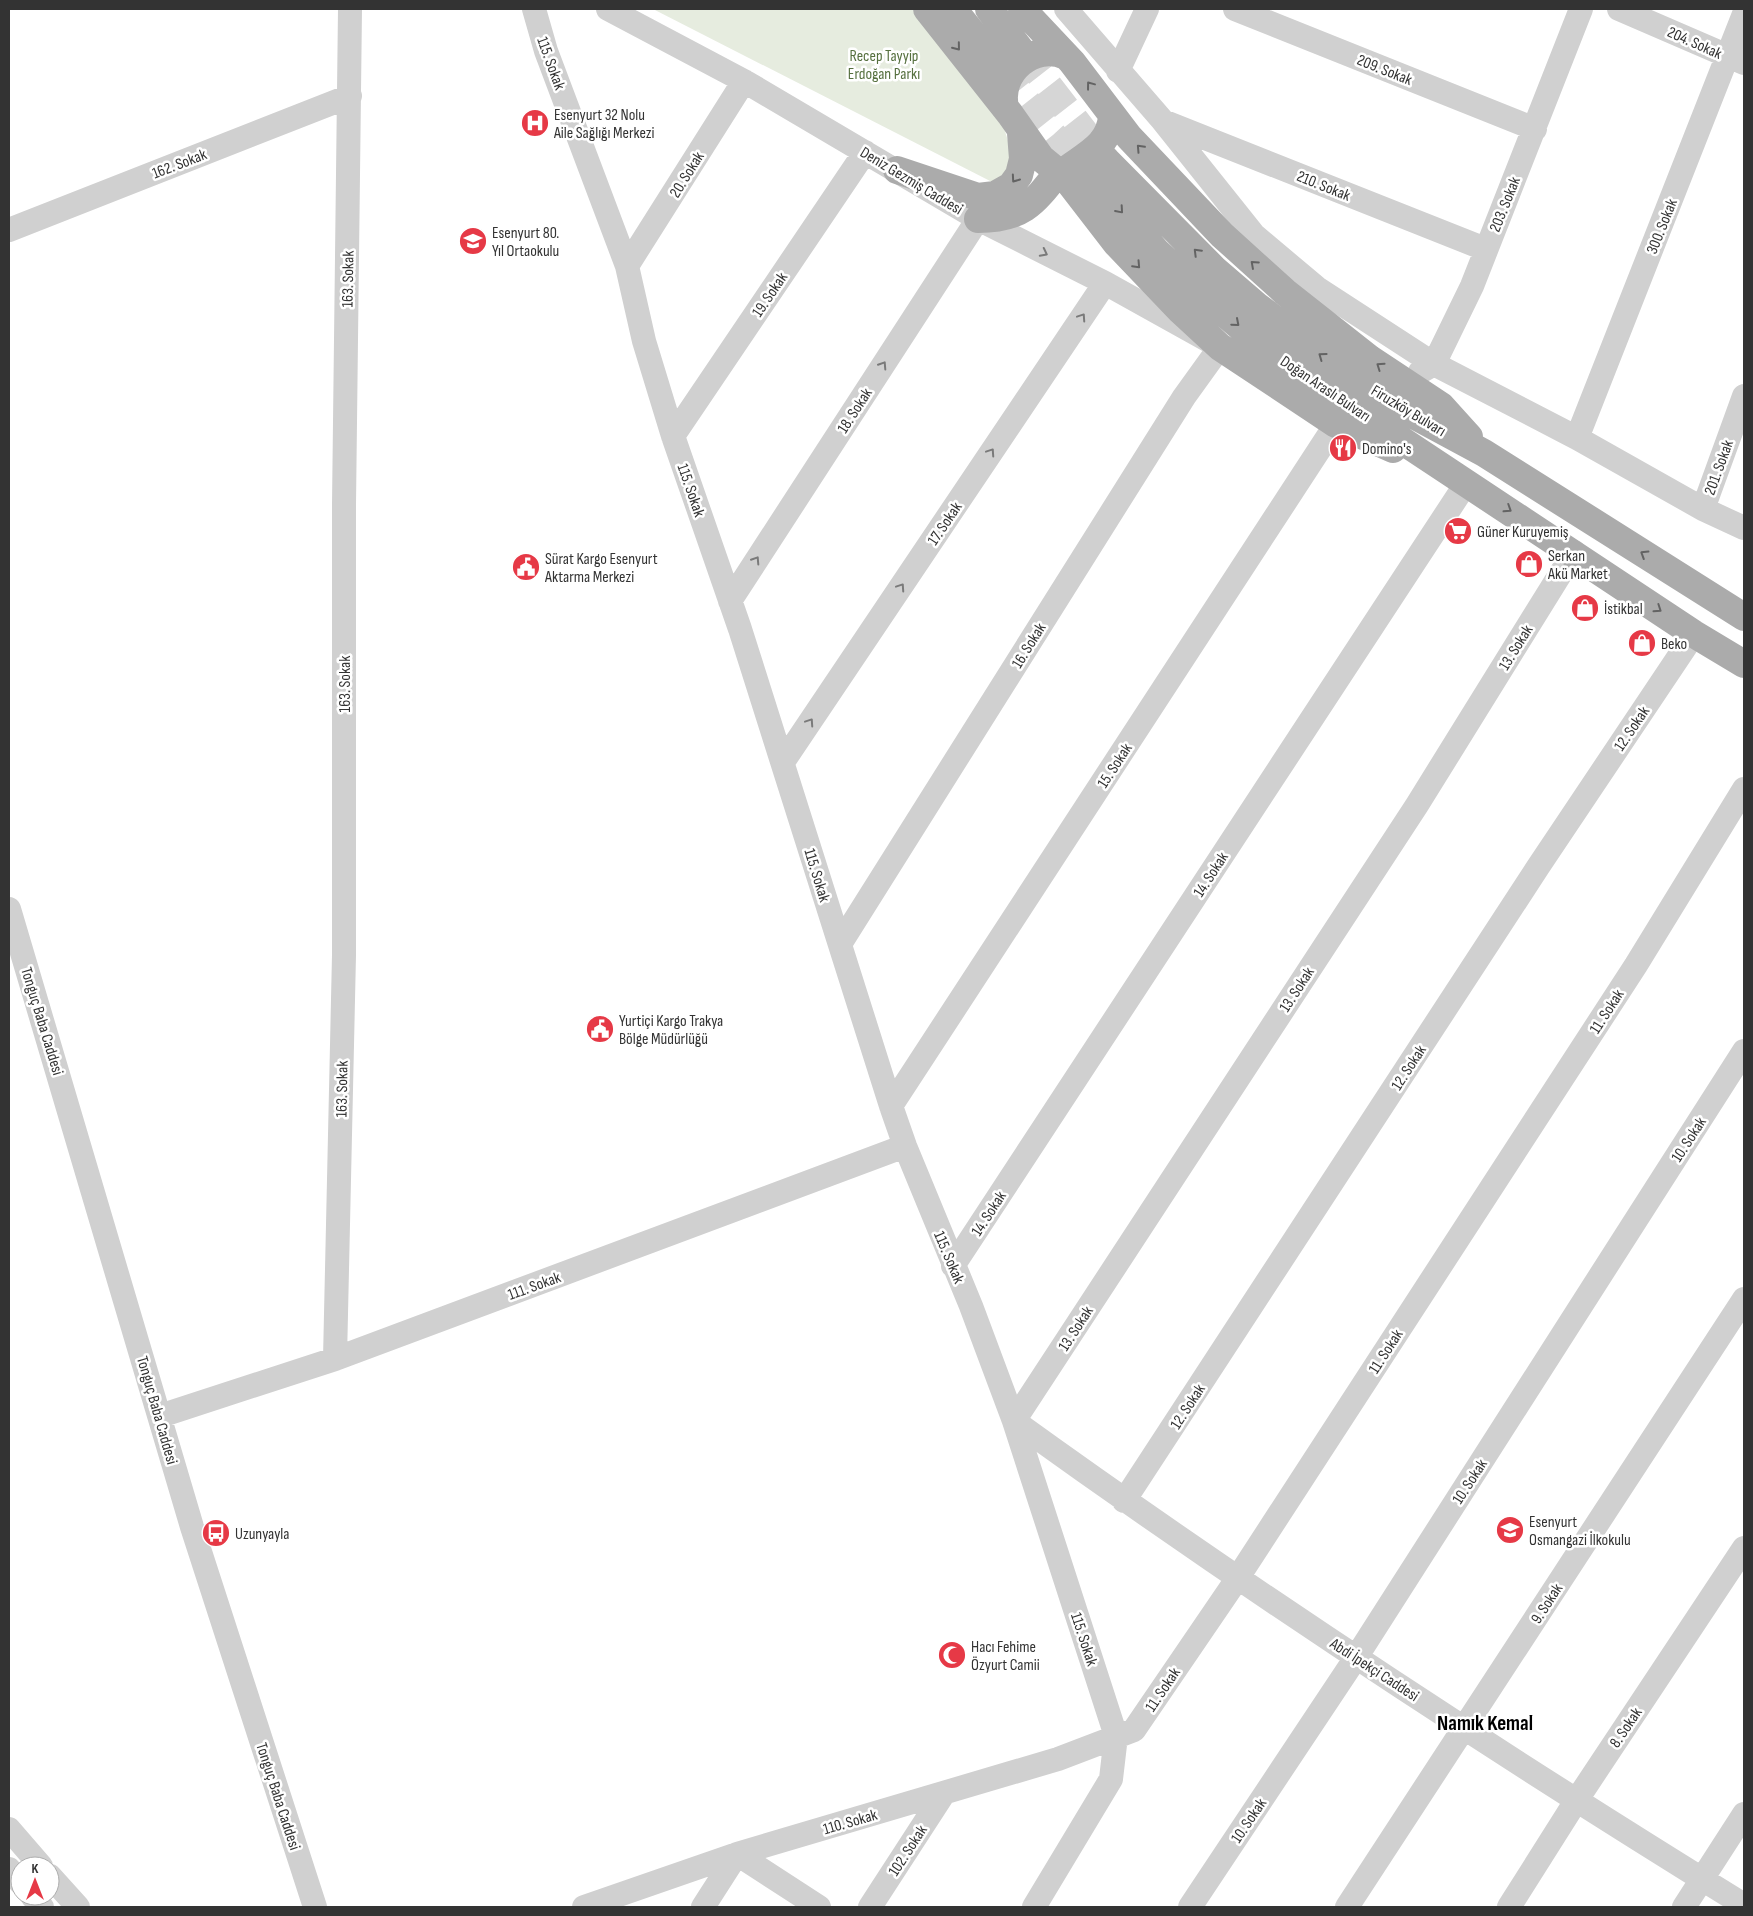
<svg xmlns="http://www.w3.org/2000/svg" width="1753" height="1916" font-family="'Sofia Sans Condensed',sans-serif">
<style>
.green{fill:#e6ecdf}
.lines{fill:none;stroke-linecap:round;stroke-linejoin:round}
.major-tunnel{stroke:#d6d6d6;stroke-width:28;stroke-dasharray:28 14;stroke-linecap:butt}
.minor{stroke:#d0d0d0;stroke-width:24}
.major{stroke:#ababab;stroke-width:28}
.oneway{stroke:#636363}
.oneway2{stroke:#7a7a7a}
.labels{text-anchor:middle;stroke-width:5;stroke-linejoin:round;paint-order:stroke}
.street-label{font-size:16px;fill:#333;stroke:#fff}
.park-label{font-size:16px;fill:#56703f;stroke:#fff}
.poi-label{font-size:16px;fill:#333;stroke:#fff;text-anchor:start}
.district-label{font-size:21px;font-weight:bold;fill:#000;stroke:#fff}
</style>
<rect width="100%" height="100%" fill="#fff"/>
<!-- green -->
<path class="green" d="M653,9H912L1004,128L1015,163L994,183Z"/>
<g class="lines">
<!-- major-tunnel -->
<path class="major-tunnel" d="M1023,53L1106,160
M1001,69L1053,135L1088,173"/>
<!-- minor -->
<path class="minor" d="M534,9L546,51L627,266L644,341L673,436L740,629L891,1106L905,1146L971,1306L1014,1421L1116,1736L1111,1779L1034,1907
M608,9L744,81L978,219L1105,283L1220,347L1184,397L840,944
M1066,9L1163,121L1254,235L1317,288L1434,364L1577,438L1703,509L1744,528
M1235,9L1535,129
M1619,9L1744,63
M1118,71L1147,9
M1165,122L1485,249
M9,230L350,96
M627,266L744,81
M1420,372L1434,364L1472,286L1581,9
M673,436L865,152
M1577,438L1744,14
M1703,509L1744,396
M1574,552L1417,805L1014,1421C1251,1592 1496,1752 1744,1905
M730,601L978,219
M783,762L1105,283
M9,909L192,1527L315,1907
M891,1106L1336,424
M953,1266L1467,482
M335,1359L344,955V505L350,9
M160,1416L335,1359L905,1146
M1124,1501L1538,867L1694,634
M9,1829L41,1866
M9,1869L20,1882
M50,1876L78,1907
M32,1896L42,1907
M584,1907L737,1854L1058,1759L1134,1730L1237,1579L1636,965L1744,789
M703,1907L737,1854L819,1907
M870,1907L944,1793
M1190,1907L1357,1656L1744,1051
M1347,1907L1744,1299
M1509,1907L1576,1801L1744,1548
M1684,1907L1744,1814"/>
<!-- major -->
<path class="major" d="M927,9L1010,114L1041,158L1058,172
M953,9L1001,69
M989,9L1023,53
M1022,9L1072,62L1129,137L1222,235L1285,292L1370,359L1441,406L1469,437
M1005,107C997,73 1034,41 1066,56
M1106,160L1214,269L1257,306L1326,359L1406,411L1484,453L1744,617
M897,170L978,197L995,195L1011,186L1019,175L1023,159L1021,133
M1062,173L1116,243L1181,311L1220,347L1336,424L1393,449
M1088,173L1156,251L1201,293L1250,335L1303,375L1694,634L1744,664
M978,219C1021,219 1033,205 1058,172L1062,173C1083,156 1111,146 1112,115"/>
</g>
<!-- one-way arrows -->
<defs><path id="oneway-chevron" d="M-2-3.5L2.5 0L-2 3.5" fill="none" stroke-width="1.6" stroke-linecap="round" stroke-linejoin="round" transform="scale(1.25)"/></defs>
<g class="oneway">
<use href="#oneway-chevron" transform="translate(957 47) rotate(51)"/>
<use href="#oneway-chevron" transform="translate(1090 85) rotate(-127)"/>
<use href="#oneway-chevron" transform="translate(1140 148) rotate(-133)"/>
<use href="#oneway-chevron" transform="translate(1015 179) rotate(125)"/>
<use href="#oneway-chevron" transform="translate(1120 210) rotate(49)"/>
<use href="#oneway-chevron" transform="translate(1197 252) rotate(-135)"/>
<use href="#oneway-chevron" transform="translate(1254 264) rotate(-138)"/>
<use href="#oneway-chevron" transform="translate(1137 265) rotate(47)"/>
<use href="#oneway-chevron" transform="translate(1236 323) rotate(41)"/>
<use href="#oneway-chevron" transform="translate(1322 356) rotate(-144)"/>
<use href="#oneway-chevron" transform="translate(1380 366) rotate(-145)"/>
<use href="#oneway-chevron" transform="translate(1508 509) rotate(33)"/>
<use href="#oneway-chevron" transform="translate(1644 554) rotate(-148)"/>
<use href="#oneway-chevron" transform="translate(1658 609) rotate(34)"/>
</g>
<g class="oneway2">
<use href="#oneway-chevron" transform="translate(1044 253) rotate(27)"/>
<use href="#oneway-chevron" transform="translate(1082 317) rotate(-56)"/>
<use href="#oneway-chevron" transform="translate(883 365) rotate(-57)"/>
<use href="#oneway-chevron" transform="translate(991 452) rotate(-56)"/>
<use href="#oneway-chevron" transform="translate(756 560) rotate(-57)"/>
<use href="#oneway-chevron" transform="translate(901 587) rotate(-56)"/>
<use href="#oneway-chevron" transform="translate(810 722) rotate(-56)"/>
</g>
<!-- icons -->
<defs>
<symbol id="hospital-disc" viewBox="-11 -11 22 22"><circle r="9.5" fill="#e63946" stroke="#fff"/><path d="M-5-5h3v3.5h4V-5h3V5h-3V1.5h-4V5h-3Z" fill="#fff"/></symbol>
<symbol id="school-disc" viewBox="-11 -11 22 22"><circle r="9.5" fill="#e63946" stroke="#fff"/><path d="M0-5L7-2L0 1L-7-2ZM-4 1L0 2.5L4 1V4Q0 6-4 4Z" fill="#fff"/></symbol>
<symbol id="restaurant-disc" viewBox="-11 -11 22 22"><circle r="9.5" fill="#e63946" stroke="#fff"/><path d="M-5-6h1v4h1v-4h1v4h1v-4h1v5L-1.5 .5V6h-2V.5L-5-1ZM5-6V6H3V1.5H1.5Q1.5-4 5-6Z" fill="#fff"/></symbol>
<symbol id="supermarket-disc" viewBox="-11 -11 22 22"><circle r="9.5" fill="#e63946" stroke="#fff"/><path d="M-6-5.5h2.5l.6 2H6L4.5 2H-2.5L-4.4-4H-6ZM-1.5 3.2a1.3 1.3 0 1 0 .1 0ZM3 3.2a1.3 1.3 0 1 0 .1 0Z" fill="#fff"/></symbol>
<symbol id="shop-disc" viewBox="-11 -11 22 22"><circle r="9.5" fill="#e63946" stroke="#fff"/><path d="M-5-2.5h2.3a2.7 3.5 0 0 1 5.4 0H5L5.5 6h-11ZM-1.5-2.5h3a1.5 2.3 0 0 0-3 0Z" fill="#fff"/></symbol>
<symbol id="civic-disc" viewBox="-11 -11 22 22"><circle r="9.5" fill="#e63946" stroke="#fff"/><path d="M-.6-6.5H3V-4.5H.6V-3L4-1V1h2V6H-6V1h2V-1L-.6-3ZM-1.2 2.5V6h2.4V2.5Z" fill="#fff"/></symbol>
<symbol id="bus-disc" viewBox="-11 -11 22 22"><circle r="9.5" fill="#e63946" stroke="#fff"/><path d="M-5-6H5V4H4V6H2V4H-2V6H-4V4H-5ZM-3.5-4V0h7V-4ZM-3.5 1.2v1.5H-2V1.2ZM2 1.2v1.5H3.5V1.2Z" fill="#fff"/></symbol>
<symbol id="mosque-disc" viewBox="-11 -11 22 22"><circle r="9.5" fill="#e63946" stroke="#fff"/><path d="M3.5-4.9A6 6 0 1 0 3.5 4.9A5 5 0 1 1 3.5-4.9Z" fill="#fff"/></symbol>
</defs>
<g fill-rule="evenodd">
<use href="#hospital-disc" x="519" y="107" width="32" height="32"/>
<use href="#school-disc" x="457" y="225" width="32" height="32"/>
<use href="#restaurant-disc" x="1327" y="432" width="32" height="32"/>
<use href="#supermarket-disc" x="1442" y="515" width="32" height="32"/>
<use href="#shop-disc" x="1513" y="548" width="32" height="32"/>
<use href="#civic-disc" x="510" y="551" width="32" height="32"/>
<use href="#shop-disc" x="1569" y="592" width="32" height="32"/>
<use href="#shop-disc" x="1626" y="627" width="32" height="32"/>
<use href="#civic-disc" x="584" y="1013" width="32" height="32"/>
<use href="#school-disc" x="1494" y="1514" width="32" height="32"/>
<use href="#bus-disc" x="200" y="1517" width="32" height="32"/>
<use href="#mosque-disc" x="936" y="1639" width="32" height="32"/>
</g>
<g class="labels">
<!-- street labels -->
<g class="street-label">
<text transform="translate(1695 42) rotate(24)" y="6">204. Sokak</text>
<text transform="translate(552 63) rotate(70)" y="6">115. Sokak</text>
<text transform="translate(1385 69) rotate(22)" y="6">209. Sokak</text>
<text transform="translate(179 163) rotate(-21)" y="6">162. Sokak</text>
<text transform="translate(686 174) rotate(-58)" y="6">20. Sokak</text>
<text transform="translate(912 180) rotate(31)" y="6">Deniz Gezmiş Caddesi</text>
<text transform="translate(1324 185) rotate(22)" y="6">210. Sokak</text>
<text transform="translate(1504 204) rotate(-68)" y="6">203. Sokak</text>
<text transform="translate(1661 226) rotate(-68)" y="6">300. Sokak</text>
<text transform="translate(347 279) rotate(-89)" y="6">163. Sokak</text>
<text transform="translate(769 294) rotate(-56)" y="6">19. Sokak</text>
<text transform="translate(1326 388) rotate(34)" y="6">Doğan Araslı Bulvarı</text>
<text transform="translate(854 410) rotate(-57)" y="6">18. Sokak</text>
<text transform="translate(1409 410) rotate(31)" y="6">Firuzköy Bulvarı</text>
<text transform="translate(1718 467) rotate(-70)" y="6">201. Sokak</text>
<text transform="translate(692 490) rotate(71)" y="6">115. Sokak</text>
<text transform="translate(944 523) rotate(-56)" y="6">17. Sokak</text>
<text transform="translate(1028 645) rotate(-58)" y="6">16. Sokak</text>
<text transform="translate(1515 647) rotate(-58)" y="6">13. Sokak</text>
<text transform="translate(344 684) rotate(-90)" y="6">163. Sokak</text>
<text transform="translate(1631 728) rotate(-56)" y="6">12. Sokak</text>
<text transform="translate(1114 765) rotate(-57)" y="6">15. Sokak</text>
<text transform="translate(1210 874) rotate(-57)" y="6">14. Sokak</text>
<text transform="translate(818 875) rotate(73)" y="6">115. Sokak</text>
<text transform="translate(1296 989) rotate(-57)" y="6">13. Sokak</text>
<text transform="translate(1606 1011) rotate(-57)" y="6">11. Sokak</text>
<text transform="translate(43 1021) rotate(73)" y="6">Tonguç Baba Caddesi</text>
<text transform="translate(1408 1067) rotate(-57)" y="6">12. Sokak</text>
<text transform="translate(341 1089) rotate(-89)" y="6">163. Sokak</text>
<text transform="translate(1688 1139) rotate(-57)" y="6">10. Sokak</text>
<text transform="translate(988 1213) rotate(-57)" y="6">14. Sokak</text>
<text transform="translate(950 1257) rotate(67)" y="6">115. Sokak</text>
<text transform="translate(534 1285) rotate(-20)" y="6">111. Sokak</text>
<text transform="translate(1075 1328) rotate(-57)" y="6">13. Sokak</text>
<text transform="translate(1385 1351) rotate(-57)" y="6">11. Sokak</text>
<text transform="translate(1187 1406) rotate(-57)" y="6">12. Sokak</text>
<text transform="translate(158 1410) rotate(74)" y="6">Tonguç Baba Caddesi</text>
<text transform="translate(1469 1481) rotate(-57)" y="6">10. Sokak</text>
<text transform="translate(1546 1603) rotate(-57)" y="6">9. Sokak</text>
<text transform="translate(1085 1639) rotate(72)" y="6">115. Sokak</text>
<text transform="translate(1375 1669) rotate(33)" y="6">Abdi İpekçi Caddesi</text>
<text transform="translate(1162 1689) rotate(-56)" y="6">11. Sokak</text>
<text transform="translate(1625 1727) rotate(-56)" y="6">8. Sokak</text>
<text transform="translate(279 1796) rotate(72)" y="6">Tonguç Baba Caddesi</text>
<text transform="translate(1248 1820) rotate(-56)" y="6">10. Sokak</text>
<text transform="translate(850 1821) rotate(-16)" y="6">110. Sokak</text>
<text transform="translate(907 1850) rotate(-57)" y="6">102. Sokak</text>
</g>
<!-- park labels -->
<g class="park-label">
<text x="884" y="61">Recep Tayyip<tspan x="884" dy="18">Erdoğan Parkı</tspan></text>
</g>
<!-- poi labels -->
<g class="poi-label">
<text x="554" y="120">Esenyurt 32 Nolu<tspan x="554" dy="18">Aile Sağlığı Merkezi</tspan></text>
<text x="492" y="238">Esenyurt 80.<tspan x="492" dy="18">Yıl Ortaokulu</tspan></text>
<text x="1362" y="454">Domino's</text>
<text x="1477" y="537">Güner Kuruyemiş</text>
<text x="1548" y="561">Serkan<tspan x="1548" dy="18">Akü Market</tspan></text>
<text x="545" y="564">Sürat Kargo Esenyurt<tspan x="545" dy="18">Aktarma Merkezi</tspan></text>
<text x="1604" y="614">İstikbal</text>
<text x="1661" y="649">Beko</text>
<text x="619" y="1026">Yurtiçi Kargo Trakya<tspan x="619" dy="18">Bölge Müdürlüğü</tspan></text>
<text x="1529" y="1527">Esenyurt<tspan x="1529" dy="18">Osmangazi İlkokulu</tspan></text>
<text x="235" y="1539">Uzunyayla</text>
<text x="971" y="1652">Hacı Fehime<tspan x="971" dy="18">Özyurt Camii</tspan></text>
</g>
<!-- district labels -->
<g class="district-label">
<text x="1485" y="1730">Namık Kemal</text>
</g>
</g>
<!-- border -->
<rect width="1753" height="1916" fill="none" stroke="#333333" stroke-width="20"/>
<!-- north arrow -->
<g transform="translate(35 1881)"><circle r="24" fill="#ffffff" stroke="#adadad"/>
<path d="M0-4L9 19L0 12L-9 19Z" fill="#e63946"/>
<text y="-8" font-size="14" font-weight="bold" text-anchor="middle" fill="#333333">K</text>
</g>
</svg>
